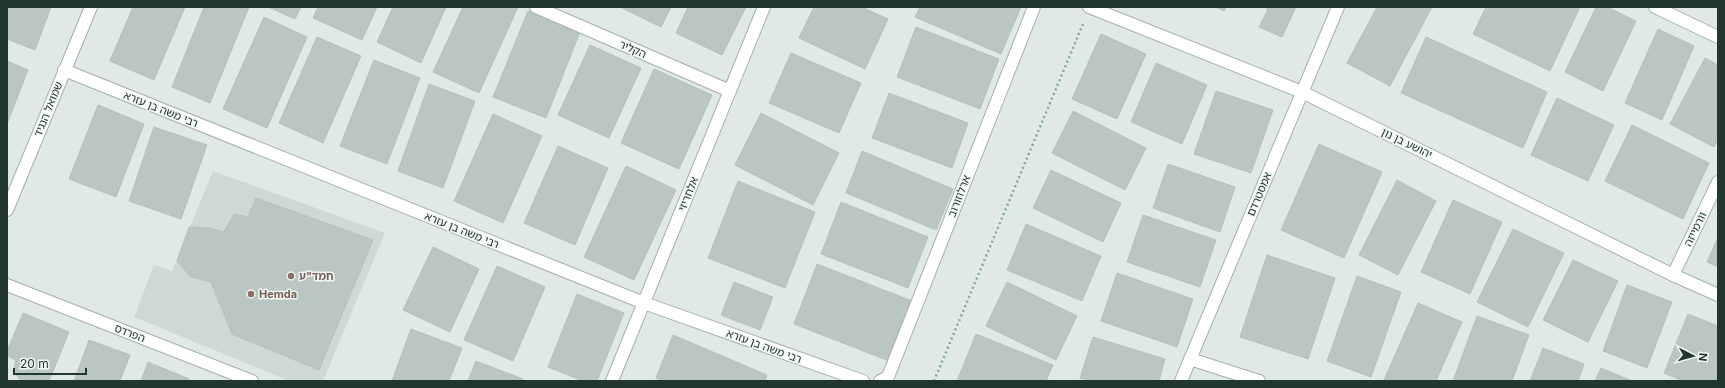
<svg xmlns="http://www.w3.org/2000/svg" width="1725" height="388" font-family="Inter,'Noto Sans Hebrew',sans-serif">
<style>
.built{fill:#cfd9d4}
.building{fill:#b9c6c1;stroke:#b4c2bc}
.lines{fill:none;stroke-linecap:round;stroke-linejoin:round}
.minor-casing{stroke:#a4b0ab;stroke-width:14}
.tertiary-casing{stroke:#a4b0ab;stroke-width:14}
.path{stroke:#84a99d;stroke-width:2.5;stroke-dasharray:2 3;stroke-linecap:butt}
.minor{stroke:#fff;stroke-width:12}
.tertiary{stroke:#fff;stroke-width:12}
.education-dot{fill:#8d6e63;stroke:#f0f6f3;stroke-width:1.5}
.labels{text-anchor:middle;stroke-width:3;stroke-linejoin:round;paint-order:stroke}
.street-label{font-size:11px;fill:#233731;stroke:#f0f6f3}
.education-label{font-size:11px;font-weight:bold;fill:#785e54;stroke:#f0f6f3;text-anchor:start}
</style>
<rect width="100%" height="100%" fill="#e0e9e5"/>
<!-- built -->
<path class="built" d="M213,171L385,233L323,381H289L134,317L154,265L172,271Z"/>
<!-- building -->
<path class="building" d="M7,7H51L35,50L7,39Z
M133,7H185L154,80L110,61Z
M204,7H249L210,103L172,87Z
M268,7H301L295,19Z
M318,7H377L362,40L313,18Z
M393,7H446L421,63L377,42Z
M463,7H518L479,93L433,72Z
M620,7H671L661,27Z
M688,7H746L722,55L676,33Z
M814,7H862L888,19L865,69L799,38Z
M920,7H1021L1001,54L915,17Z
M1216,7H1226L1224,11Z
M1264,7H1296L1282,37L1259,27L1268,9Z
M1377,7H1432L1390,86L1347,63Z
M1486,7H1580L1550,71L1473,34Z
M1596,7H1607L1636,21L1603,91L1565,72Z
M528,11L580,32L546,118L493,97Z
M264,17L307,37L267,128L223,109Z
M916,27L999,59L980,109L897,77Z
M1658,29L1694,46L1662,120L1625,103Z
M1101,34L1146,54L1117,119L1072,99Z
M317,37L361,56L323,143L279,123Z
M1426,37L1547,92L1523,148L1401,93Z
M590,45L641,68L609,138L558,115Z
M791,53L861,83L839,133L769,103Z
M1705,58L1718,65V139L1714,147L1670,124Z
M374,60L420,78L387,164L340,146Z
M7,61L28,70L7,124Z
M1156,63L1207,85L1182,144L1131,122Z
M654,69L712,95L679,169L621,143Z
M429,84L475,101L443,188L398,171Z
M1216,91L1273,110L1251,173L1194,154Z
M889,93L968,123L952,168L872,138Z
M1557,98L1614,125L1588,181L1531,155Z
M98,105L144,124L116,197L69,179Z
M1073,111L1146,148L1125,190L1052,153Z
M761,113L839,153L813,205L735,165Z
M493,114L542,136L503,223L454,201Z
M1632,125L1709,163L1683,219L1605,181Z
M154,127L207,145L181,219L129,201Z
M1319,144L1382,172L1344,258L1281,230Z
M558,146L608,168L575,245L524,223Z
M862,151L953,189L936,230L846,193Z
M1168,164L1235,187L1220,232L1153,208Z
M626,166L676,190L634,280L584,257Z
M1051,170L1121,203L1103,242L1033,208Z
M1397,180L1436,201L1398,275L1359,255Z
M738,181L815,212L785,288L708,258Z
M256,198L373,240L319,370L232,334L211,282L191,277L177,261L189,227L209,228L224,232L234,214L248,217Z
M1453,200L1502,222L1470,294L1421,272Z
M841,202L928,237L908,288L821,254Z
M1143,215L1216,240L1200,287L1127,262Z
M1026,224L1101,256L1082,301L1007,270Z
M1513,229L1564,253L1528,327L1477,302Z
M1718,237V267L1707,262Z
M433,247L479,269L450,332L403,310Z
M1267,255L1335,278L1308,359L1240,337Z
M1573,260L1618,281L1588,342L1543,320Z
M817,264L912,301L889,361L794,324Z
M497,266L545,287L513,361L464,340Z
M1117,273L1193,299L1177,347L1101,321Z
M1357,276L1401,292L1371,377L1327,361Z
M734,282L773,297L760,330L721,315Z
M1007,282L1077,316L1056,360L986,326Z
M1627,285L1672,302L1647,368L1603,351Z
M577,294L624,313L597,381H583L548,367Z
M1418,303L1462,322L1436,381H1387L1384,380Z
M23,313L69,332L49,381H21L13,371L16,361L7,355V351Z
M1688,314L1718,326V381H1683L1664,373Z
M1477,316L1529,335L1512,381H1453Z
M411,329L462,348L449,381H392Z
M976,334L1053,365L1046,381H957Z
M673,335L767,375L765,381H663L656,378Z
M1093,337L1165,359L1159,381H1090L1080,378Z
M89,340L130,355L120,381H74Z
M1543,348L1584,364L1578,381H1530Z
M476,361L523,379V381H468Z
M148,362L189,379L188,381H141Z
M1601,368L1632,381H1595Z"/>
<g class="lines">
<defs>
<path id="minor" d="M536,7L730,91
M1655,7L1718,37
M64,70L644,303L863,381
M7,210L91,7
M1673,275L1718,182
M7,285L252,381
M1190,359L1259,381
M612,381L764,7
M880,381L888,377L1034,7
M1181,381L1338,7"/>
<path id="tertiary" d="M1089,7L1302,92L1673,275L1718,295"/>
</defs>
<!-- minor casing -->
<use href="#minor" class="minor-casing"/>
<!-- tertiary casing -->
<use href="#tertiary" class="tertiary-casing"/>
<!-- path -->
<path class="path" d="M934,381L1083,24"/>
<!-- minor -->
<use href="#minor" class="minor"/>
<!-- tertiary -->
<use href="#tertiary" class="tertiary"/>
</g>
<!-- markers -->
<g class="education-dot">
<circle cx="291" cy="276" r="4"/>
<circle cx="251" cy="294" r="4"/>
</g>
<g class="labels">
<!-- street labels -->
<g class="street-label">
<text transform="translate(633 49) rotate(23)" y="4">הקליר</text>
<text transform="translate(48 109) rotate(-68)" y="4">שמואל הנגיד</text>
<text transform="translate(161 109) rotate(22)" y="4">רבי משה בן עזרא</text>
<text transform="translate(1407 143) rotate(26)" y="4">יהושע בן נון</text>
<text transform="translate(688 194) rotate(-68)" y="4">אלחריזי</text>
<text transform="translate(1259 194) rotate(-67)" y="4">אמסטרדם</text>
<text transform="translate(959 196) rotate(-69)" y="4">ארלוזורוב</text>
<text transform="translate(1695 229) rotate(-64)" y="4">וורמייזה</text>
<text transform="translate(462 230) rotate(22)" y="4">רבי משה בן עזרא</text>
<text transform="translate(130 333) rotate(21)" y="4">הפרדס</text>
<text transform="translate(764 346) rotate(20)" y="4">רבי משה בן עזרא</text>
</g>
<!-- education labels -->
<g class="education-label">
<text x="299" y="280">חמד"ע</text>
<text x="259" y="298">Hemda</text>
</g>
</g>
<!-- border -->
<rect width="1725" height="388" fill="none" stroke="#233731" stroke-width="16"/>
<!-- north arrow -->
<g transform="translate(1693 356) rotate(96)" stroke="#f0f6f3" stroke-width="3" paint-order="stroke">
<path d="M0-3L7 15L0 10L-7 15Z" fill="#233731"/>
<text y="-6" font-size="11" font-weight="bold" text-anchor="middle" fill="#233731">N</text>
</g>
<!-- scale -->
<path d="M14 368v6h72v-6" fill="none" stroke="#233731" stroke-width="2"/>
<text x="20" y="368" font-size="12" fill="#233731" stroke="#f0f6f3" stroke-width="3" paint-order="stroke">20 m</text>
</svg>
